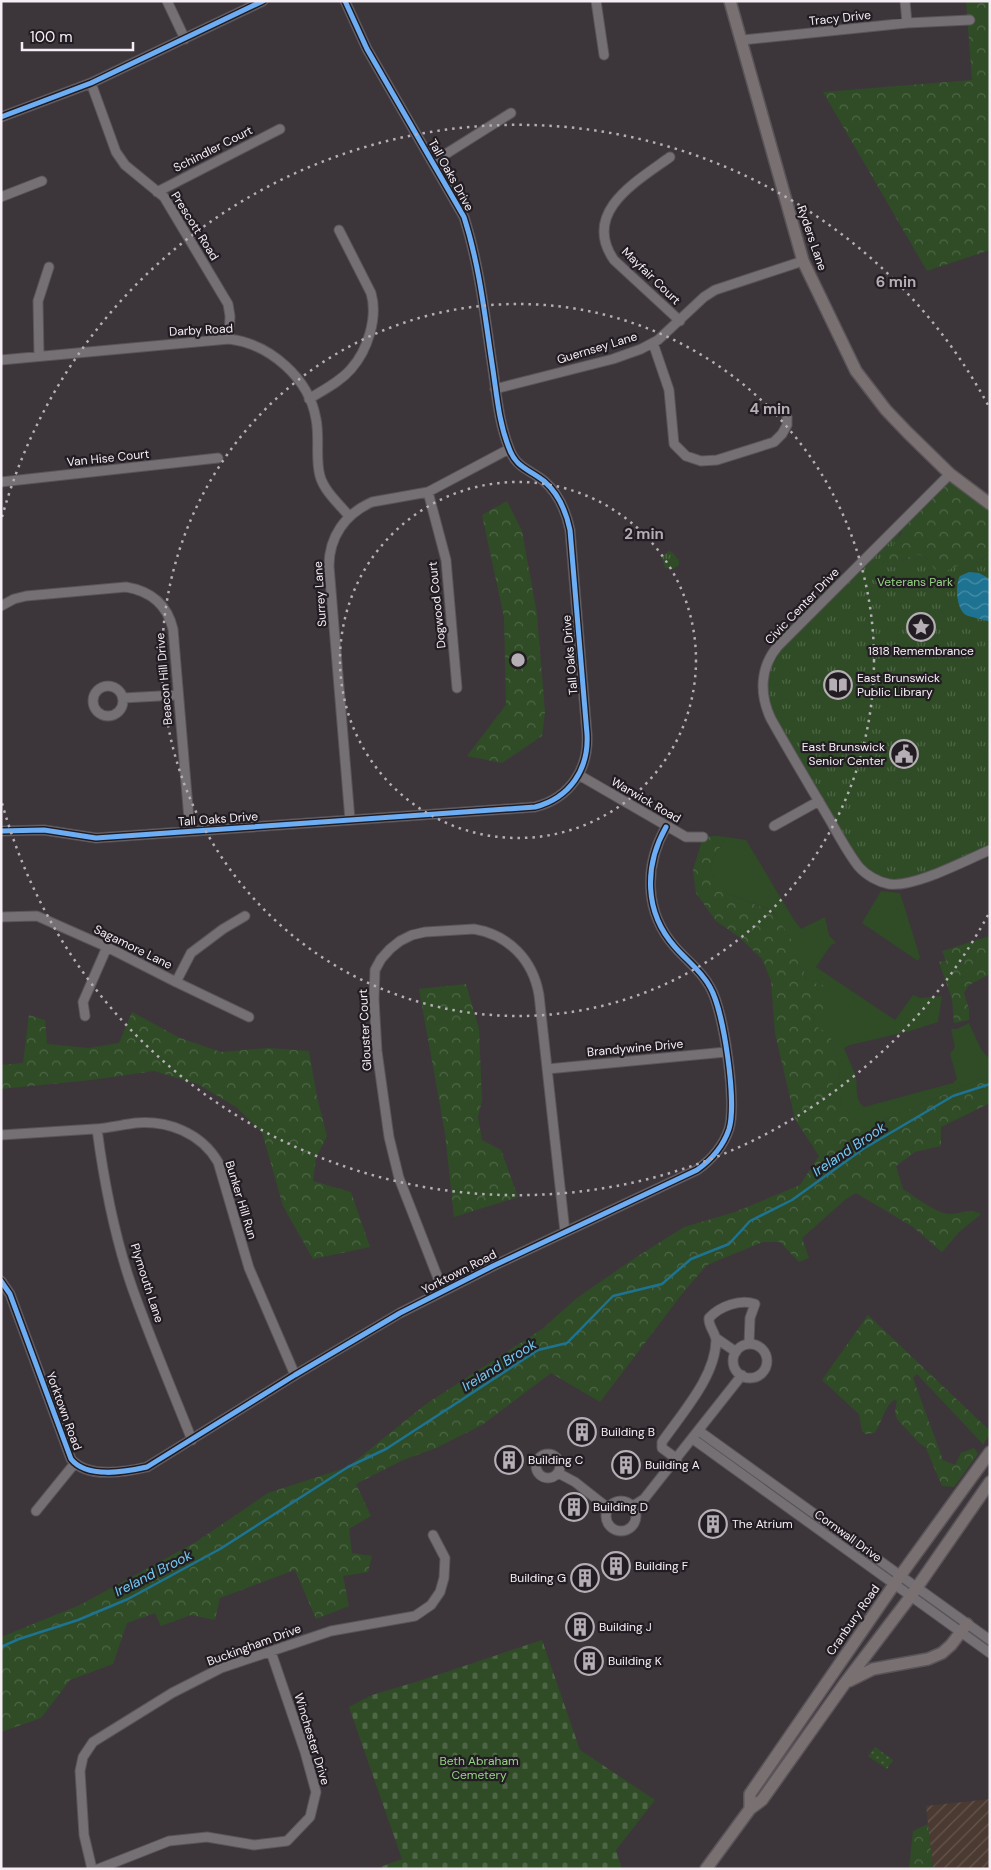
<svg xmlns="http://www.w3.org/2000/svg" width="991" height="1870" font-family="'DM Sans',sans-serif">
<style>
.industrial{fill:url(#industrial-furrows)}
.grass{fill:#2f4c26}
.forest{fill:url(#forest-crowns)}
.cemetery{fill:url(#cemetery-stones)}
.park{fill:url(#park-tufts)}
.garden{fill:url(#garden-dots)}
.water{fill:url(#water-waves)}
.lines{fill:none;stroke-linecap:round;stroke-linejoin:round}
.stream{stroke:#1e7392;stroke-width:2.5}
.minor-casing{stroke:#5a5459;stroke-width:11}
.major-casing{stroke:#5a5459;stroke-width:14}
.minor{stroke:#747074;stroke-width:9}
.major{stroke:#797071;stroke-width:11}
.cycleway-casing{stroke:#221d22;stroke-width:8}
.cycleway{stroke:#6dadf4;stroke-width:5}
.ring{fill:none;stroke:#b5aeb4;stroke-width:2.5;stroke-dasharray:2.5 5}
.labels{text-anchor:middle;stroke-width:4.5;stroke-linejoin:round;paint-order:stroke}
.street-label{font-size:12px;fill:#f6eef5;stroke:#221d22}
.park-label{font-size:12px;fill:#95d483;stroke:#221d22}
.poi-label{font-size:12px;fill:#f6eef5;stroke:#221d22;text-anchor:start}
.water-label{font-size:14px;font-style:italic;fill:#72ccf3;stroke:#221d22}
.centre{fill:#b5aeb4;stroke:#221d22;stroke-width:2.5}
.ring-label{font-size:15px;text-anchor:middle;font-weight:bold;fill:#b5aeb4;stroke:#221d22;stroke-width:4.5;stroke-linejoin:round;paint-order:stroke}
</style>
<defs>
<pattern id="industrial-furrows" width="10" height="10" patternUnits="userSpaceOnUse" patternTransform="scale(1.25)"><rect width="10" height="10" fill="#4a3a31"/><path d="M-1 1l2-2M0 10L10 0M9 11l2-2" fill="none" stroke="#65574f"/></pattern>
<pattern id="forest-crowns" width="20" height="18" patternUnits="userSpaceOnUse" patternTransform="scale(1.25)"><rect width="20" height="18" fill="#2f4c26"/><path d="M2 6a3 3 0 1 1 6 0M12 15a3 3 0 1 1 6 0" fill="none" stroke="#4e6646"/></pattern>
<pattern id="cemetery-stones" width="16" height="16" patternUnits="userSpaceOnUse" patternTransform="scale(1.25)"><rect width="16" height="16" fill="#2f4c26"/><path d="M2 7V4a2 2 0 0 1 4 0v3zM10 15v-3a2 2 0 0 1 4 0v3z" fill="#4e6646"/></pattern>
<pattern id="park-tufts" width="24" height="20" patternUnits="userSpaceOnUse" patternTransform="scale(1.25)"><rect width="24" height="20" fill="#2f4c26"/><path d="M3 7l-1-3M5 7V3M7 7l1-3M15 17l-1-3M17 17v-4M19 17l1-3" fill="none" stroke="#4e6646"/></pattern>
<pattern id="garden-dots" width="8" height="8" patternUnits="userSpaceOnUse" patternTransform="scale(1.25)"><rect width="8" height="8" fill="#2f4c26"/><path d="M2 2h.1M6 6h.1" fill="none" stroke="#4e6646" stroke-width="1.8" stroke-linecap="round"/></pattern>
<pattern id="water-waves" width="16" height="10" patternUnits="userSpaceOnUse" patternTransform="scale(1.25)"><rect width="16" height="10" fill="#1e7392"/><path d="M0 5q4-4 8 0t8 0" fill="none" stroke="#4a8ea7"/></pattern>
</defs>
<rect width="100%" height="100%" fill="#3c363b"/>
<!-- industrial -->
<path class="industrial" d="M990,1799V1869H933L926,1806Z"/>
<!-- grass -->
<path class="grass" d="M726,837L746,840L794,920L801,929L825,917L829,935L836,943L831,945L816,967L895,1020L913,995L920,998L942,996L938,1022L910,1031L850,1045L844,1048C847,1056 855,1072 856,1078C858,1088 854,1099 864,1107L953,1083L957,1079L950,1054L955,1047L951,1029H957L969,1023L981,1049L987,1057L990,1055V1075L864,1129L849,1114L831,1087L840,1072L830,1036L814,1025L813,1013L803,965L773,911L728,894L710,872L714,857Z
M881,891L900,893L920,957L918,961L862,923Z"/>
<!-- forest -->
<path class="forest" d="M966,1H990V250L927,271L823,92L972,80Z
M950,474L990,504V552L958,580L939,578L926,557L907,558L899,566L891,567L887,563L890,549L901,534L904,520Z
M507,501L522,531L537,614L545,712L542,736L502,763L467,756L506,705L504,617L482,515Z
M717,836L726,837L714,857L710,872L728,894L772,911L790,937L803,965L806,981L826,986L825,1010L813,1013L814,1025L830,1035L840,1072L831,1087L849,1114L864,1129L990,1075V1103L941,1127V1146L915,1152L896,1166L903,1189C914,1196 936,1213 949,1214C961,1215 968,1207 981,1214L959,1232L942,1252L913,1227L856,1193L846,1199L802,1238L809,1258L799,1262L780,1242H763L707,1265L685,1290L600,1402L551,1373L482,1425L436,1448L403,1460L356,1484L371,1516L349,1529L352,1553L372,1556L368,1572L343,1576L349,1606L316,1619L295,1570L220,1598L215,1620L191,1615L161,1626L155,1613L127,1623L113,1664L70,1680L41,1718L1,1732V1637L80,1605L196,1542L268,1493L348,1467L426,1404L542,1329L577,1298L635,1258L684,1227L735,1212L800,1185L819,1156L795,1119L775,1033L771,981L762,959L738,936L716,921L696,893L693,870L703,837Z
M990,936V974L969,985L964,993L969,1009V1020L954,1023L952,999L939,962L946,961L942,951Z
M466,984L479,1029L482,1100L478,1117L482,1140L501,1150L518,1197L454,1217L445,1133L419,989Z
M132,1012L180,1038L221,1052L268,1048L309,1051L317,1097L327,1136L316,1158L313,1181L351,1192L370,1247L313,1259L283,1206L262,1132L236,1107L198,1084L154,1071L91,1080L1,1089V1065L23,1063L29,1015L45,1020L47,1044L89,1048L119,1043Z
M868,1315L990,1431V1435L983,1444L917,1374L913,1378L943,1460L955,1465L961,1453L974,1448L978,1454L954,1487L942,1486L926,1448L918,1442L897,1419L895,1412L897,1401L894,1400C882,1409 883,1423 874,1433L865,1434L862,1431L859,1414L822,1380Z
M928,1824L933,1869H909L913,1831Z"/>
<!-- cemetery -->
<path class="cemetery" d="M542,1640L580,1750L655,1800L616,1850L622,1869H375L402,1859L349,1707L372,1695L419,1681Z"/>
<!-- park -->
<path class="park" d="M904,520C900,539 891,545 887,563L891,567L899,566C919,545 927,555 939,577H940C948,567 970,561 982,560L990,552V850L910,882L877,880L860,867L765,707L769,661Z
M669,551L673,553L679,561V565L673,569L665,568L662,557Z"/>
<!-- garden -->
<path class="garden" d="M908 695a6 6 0 1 1 12 0a6 6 0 1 1-12 0Z
M875,1747L893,1760L887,1769L868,1756Z"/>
<!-- water -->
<path class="water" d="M969,572L979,573L990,579V622C984,619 969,617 966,615C956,609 955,585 960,576Z"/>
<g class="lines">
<!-- stream -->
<path class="stream" d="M1,1647L19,1639L78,1620L128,1599L220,1549L348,1467L386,1449L538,1350L567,1343L613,1296L662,1284L691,1259L729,1244L750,1221L792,1200L863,1149L953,1096L990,1084"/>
<defs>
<path id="minor" d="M167,1L185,39
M596,1L604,55
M905,1L907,23
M742,40L907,23L970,20
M91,83L116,152L125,165L164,197L228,304L230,316L229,339
M1,117L91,83L263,1
M670,157C637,181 581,212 614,260L680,321
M433,162L511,113
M157,192L280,129
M1,197L42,181
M653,343L669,390L674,444L686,456L701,461L717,460L774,442L782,434L787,425V417
M39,356L38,301L49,267
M1,360L229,339C270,344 309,378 316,419C320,438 315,458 320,476C324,491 340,505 349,516
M495,389L613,359L641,349L658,340L704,297L715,290L803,261
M309,399C323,390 340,382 351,369C368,350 378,317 371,293L339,230
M950,474L778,646C760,667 759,694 771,719C789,751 808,783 827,815C837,832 847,852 859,867C866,875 878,882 889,884C914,888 966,860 990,850
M1,482L218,458
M428,492L446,560L457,688
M1,606L14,599L26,596L126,587C150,591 167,604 173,629L190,831
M93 701a15 15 0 1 1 30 0a15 15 0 1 1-30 0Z
M123,698L178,695
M579,775L686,837H703
M350,820L329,566C329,537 345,514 372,502L428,492L509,449
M774,826L819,801
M1,831L44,830L96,838L535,807C570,798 589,769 587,734L570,530C566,511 559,494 544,481C529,469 516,468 509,448C499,423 497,397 493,370C485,318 480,267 464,217L367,49L345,1
M1,917L37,916L107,947L176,982L249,1017
M176,982L191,953L223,929L245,916
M85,1016L83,1002L107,947
M547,1069L726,1052
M97,1129C104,1182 115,1239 133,1290C151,1340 172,1390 192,1440
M1,1135C32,1133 63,1131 94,1129C108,1128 121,1125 135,1123C168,1120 201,1133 218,1162L249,1268L295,1375
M1,1281L10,1294L71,1459C87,1479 125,1472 147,1467L295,1375L400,1313L493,1266L697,1170C711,1160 723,1147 729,1129C737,1103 724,1011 710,987C701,970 687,961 675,947C644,912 644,866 666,827
M443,1291L399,1178L389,1137L377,1051L374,999L375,970L381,959L390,949L400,941L412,935L425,932L474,929C509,935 533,960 539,995L565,1232
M716,1338L736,1352
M733 1361a17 17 0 1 1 34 0a17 17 0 1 1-34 0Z
M699,1431L990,1640
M693,1439L990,1653
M536 1466a12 12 0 1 1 24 0a12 12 0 1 1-24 0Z
M677,1459L662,1448V1442C682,1413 716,1376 716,1340C715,1332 708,1326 709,1318C720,1306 740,1299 755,1304L750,1318L749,1344
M558,1473L575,1482L608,1508
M606 1516a15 15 0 1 1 30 0a15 15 0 1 1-30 0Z
M633,1506L644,1499L742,1375
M36,1511L75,1463
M92,1869L84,1835L80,1771L83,1757L93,1742L172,1693L221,1668L331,1631L415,1616L431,1605L440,1592L444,1578L445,1558L433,1535
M98,1869L169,1841L207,1837L254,1845L287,1841L310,1817L316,1792L305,1752L271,1652"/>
<path id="major" d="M730,1L803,261L856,371L886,410L908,433L950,474L990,504
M849,1681L873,1669L928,1659L942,1653L951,1645L967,1624
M750,1809V1794L900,1576L990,1452
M706,1869L750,1809L762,1800L845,1683L911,1596L990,1482"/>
</defs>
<!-- minor casing -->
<use href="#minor" class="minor-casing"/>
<!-- major casing -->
<use href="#major" class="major-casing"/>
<!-- minor -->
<use href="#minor" class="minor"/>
<!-- major -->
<use href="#major" class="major"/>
<defs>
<path id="cycleway" d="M1,117L91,83L263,1
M1,831L44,830L96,838L535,807C570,798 589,769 587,734L570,530C566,511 559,494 544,481C529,469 516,468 509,448C499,423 497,397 493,370C485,318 480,267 464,217L367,49L345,1
M1,1281L10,1294L71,1459C87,1479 125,1472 147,1467L295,1375L400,1313L493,1266L697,1170C711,1160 723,1147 729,1129C737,1103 724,1011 710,987C701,970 687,961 675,947C644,912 644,866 666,827"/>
</defs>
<!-- cycleway casing -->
<use href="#cycleway" class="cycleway-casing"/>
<!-- cycleway -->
<use href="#cycleway" class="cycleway"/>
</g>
<!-- distance rings -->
<g class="ring">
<circle cx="518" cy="660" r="178"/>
<circle cx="518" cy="660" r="356"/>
<path d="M988 915A535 535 0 0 1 2 803M2 517A535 535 0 0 1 988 405"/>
</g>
<!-- icons -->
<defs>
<symbol id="sight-ring" viewBox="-11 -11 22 22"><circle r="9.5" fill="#221d22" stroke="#b5aeb4" stroke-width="1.5"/><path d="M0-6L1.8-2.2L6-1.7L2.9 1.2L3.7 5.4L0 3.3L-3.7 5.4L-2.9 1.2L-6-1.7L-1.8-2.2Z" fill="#b5aeb4"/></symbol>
<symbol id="library-ring" viewBox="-11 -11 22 22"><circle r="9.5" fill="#221d22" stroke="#b5aeb4" stroke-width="1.5"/><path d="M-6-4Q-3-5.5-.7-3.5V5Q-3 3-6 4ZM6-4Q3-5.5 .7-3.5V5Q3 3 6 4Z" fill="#b5aeb4"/></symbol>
<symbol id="civic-ring" viewBox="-11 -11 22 22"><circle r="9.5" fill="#221d22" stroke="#b5aeb4" stroke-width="1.5"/><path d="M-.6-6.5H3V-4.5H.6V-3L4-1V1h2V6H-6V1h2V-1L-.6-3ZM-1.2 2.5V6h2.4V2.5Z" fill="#b5aeb4"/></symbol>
<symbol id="building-ring" viewBox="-11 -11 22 22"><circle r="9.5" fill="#221d22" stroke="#b5aeb4" stroke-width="1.5"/><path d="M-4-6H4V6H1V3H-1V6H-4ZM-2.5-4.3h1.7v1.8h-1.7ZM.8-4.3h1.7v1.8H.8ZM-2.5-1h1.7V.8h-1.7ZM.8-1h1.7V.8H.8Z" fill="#b5aeb4"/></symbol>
</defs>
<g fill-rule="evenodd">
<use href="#sight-ring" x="905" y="611" width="32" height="32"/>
<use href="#library-ring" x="822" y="669" width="32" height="32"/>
<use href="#civic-ring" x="888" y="738" width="32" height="32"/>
<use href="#building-ring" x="566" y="1416" width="32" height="32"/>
<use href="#building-ring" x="493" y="1444" width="32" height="32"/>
<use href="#building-ring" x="610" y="1449" width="32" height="32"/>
<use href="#building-ring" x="558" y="1491" width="32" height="32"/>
<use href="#building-ring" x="697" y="1508" width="32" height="32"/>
<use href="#building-ring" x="600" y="1550" width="32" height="32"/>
<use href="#building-ring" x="569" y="1562" width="32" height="32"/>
<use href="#building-ring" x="564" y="1611" width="32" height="32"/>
<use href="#building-ring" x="573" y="1645" width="32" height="32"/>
</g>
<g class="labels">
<!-- street labels -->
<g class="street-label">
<text transform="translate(840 18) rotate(-6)" y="4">Tracy Drive</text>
<text transform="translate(213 149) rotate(-27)" y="4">Schindler Court</text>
<text transform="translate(451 175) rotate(61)" y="4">Tall Oaks Drive</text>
<text transform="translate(195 226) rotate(58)" y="4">Prescott Road</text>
<text transform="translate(812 238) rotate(71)" y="4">Ryders Lane</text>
<text transform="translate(651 276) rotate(44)" y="4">Mayfair Court</text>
<text transform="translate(201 330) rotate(-3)" y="4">Darby Road</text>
<text transform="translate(597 348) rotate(-17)" y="4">Guernsey Lane</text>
<text transform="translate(108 458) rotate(-6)" y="4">Van Hise Court</text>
<text transform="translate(320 594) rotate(-94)" y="4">Surrey Lane</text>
<text transform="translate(437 605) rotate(-96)" y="4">Dogwood Court</text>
<text transform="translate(802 606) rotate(-46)" y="4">Civic Center Drive</text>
<text transform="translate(570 655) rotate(-95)" y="4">Tall Oaks Drive</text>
<text transform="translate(164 679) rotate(-95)" y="4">Beacon Hill Drive</text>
<text transform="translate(646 800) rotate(30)" y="4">Warwick Road</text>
<text transform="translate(218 819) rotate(-4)" y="4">Tall Oaks Drive</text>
<text transform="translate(133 947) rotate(26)" y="4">Sagamore Lane</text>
<text transform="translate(365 1030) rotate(-93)" y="4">Glouster Court</text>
<text transform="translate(635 1048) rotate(-5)" y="4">Brandywine Drive</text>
<text transform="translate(241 1200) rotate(73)" y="4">Bunker Hill Run</text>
<text transform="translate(459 1272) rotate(-27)" y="4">Yorktown Road</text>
<text transform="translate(147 1283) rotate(72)" y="4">Plymouth Lane</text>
<text transform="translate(64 1411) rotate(70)" y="4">Yorktown Road</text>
<text transform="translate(848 1536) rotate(36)" y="4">Cornwall Drive</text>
<text transform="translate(853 1620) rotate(-55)" y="4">Cranbury Road</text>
<text transform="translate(254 1645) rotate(-20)" y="4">Buckingham Drive</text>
<text transform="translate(312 1739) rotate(73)" y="4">Winchester Drive</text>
</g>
<!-- park labels -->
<g class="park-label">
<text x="915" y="586">Veterans Park</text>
<text x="479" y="1765">Beth Abraham<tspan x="479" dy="14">Cemetery</tspan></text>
</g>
<!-- poi labels -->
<g class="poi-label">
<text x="921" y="655" text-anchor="middle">1818 Remembrance</text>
<text x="857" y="682">East Brunswick<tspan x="857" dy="14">Public Library</tspan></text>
<text x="885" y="751" text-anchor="end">East Brunswick<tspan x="885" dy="14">Senior Center</tspan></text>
<text x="601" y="1436">Building B</text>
<text x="528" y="1464">Building C</text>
<text x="645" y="1469">Building A</text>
<text x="593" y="1511">Building D</text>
<text x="732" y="1528">The Atrium</text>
<text x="635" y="1570">Building F</text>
<text x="566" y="1582" text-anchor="end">Building G</text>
<text x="599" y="1631">Building J</text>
<text x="608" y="1665">Building K</text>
</g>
<!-- water labels -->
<g class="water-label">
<text transform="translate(849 1149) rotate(-34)" y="5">Ireland Brook</text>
<text transform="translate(499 1365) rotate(-32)" y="5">Ireland Brook</text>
<text transform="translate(153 1573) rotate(-27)" y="5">Ireland Brook</text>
</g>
</g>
<circle cx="518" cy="660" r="8" class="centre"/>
<g class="ring-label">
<text x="896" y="287">6 min</text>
<text x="770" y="414">4 min</text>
<text x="644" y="539">2 min</text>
</g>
<!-- border -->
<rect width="991" height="1870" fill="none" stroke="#f6eef5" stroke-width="5"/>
<!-- scale -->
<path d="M22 42v8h111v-8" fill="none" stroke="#f6eef5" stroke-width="2.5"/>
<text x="30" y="42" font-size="15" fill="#f6eef5" stroke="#221d22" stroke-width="4" paint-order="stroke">100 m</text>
</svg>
